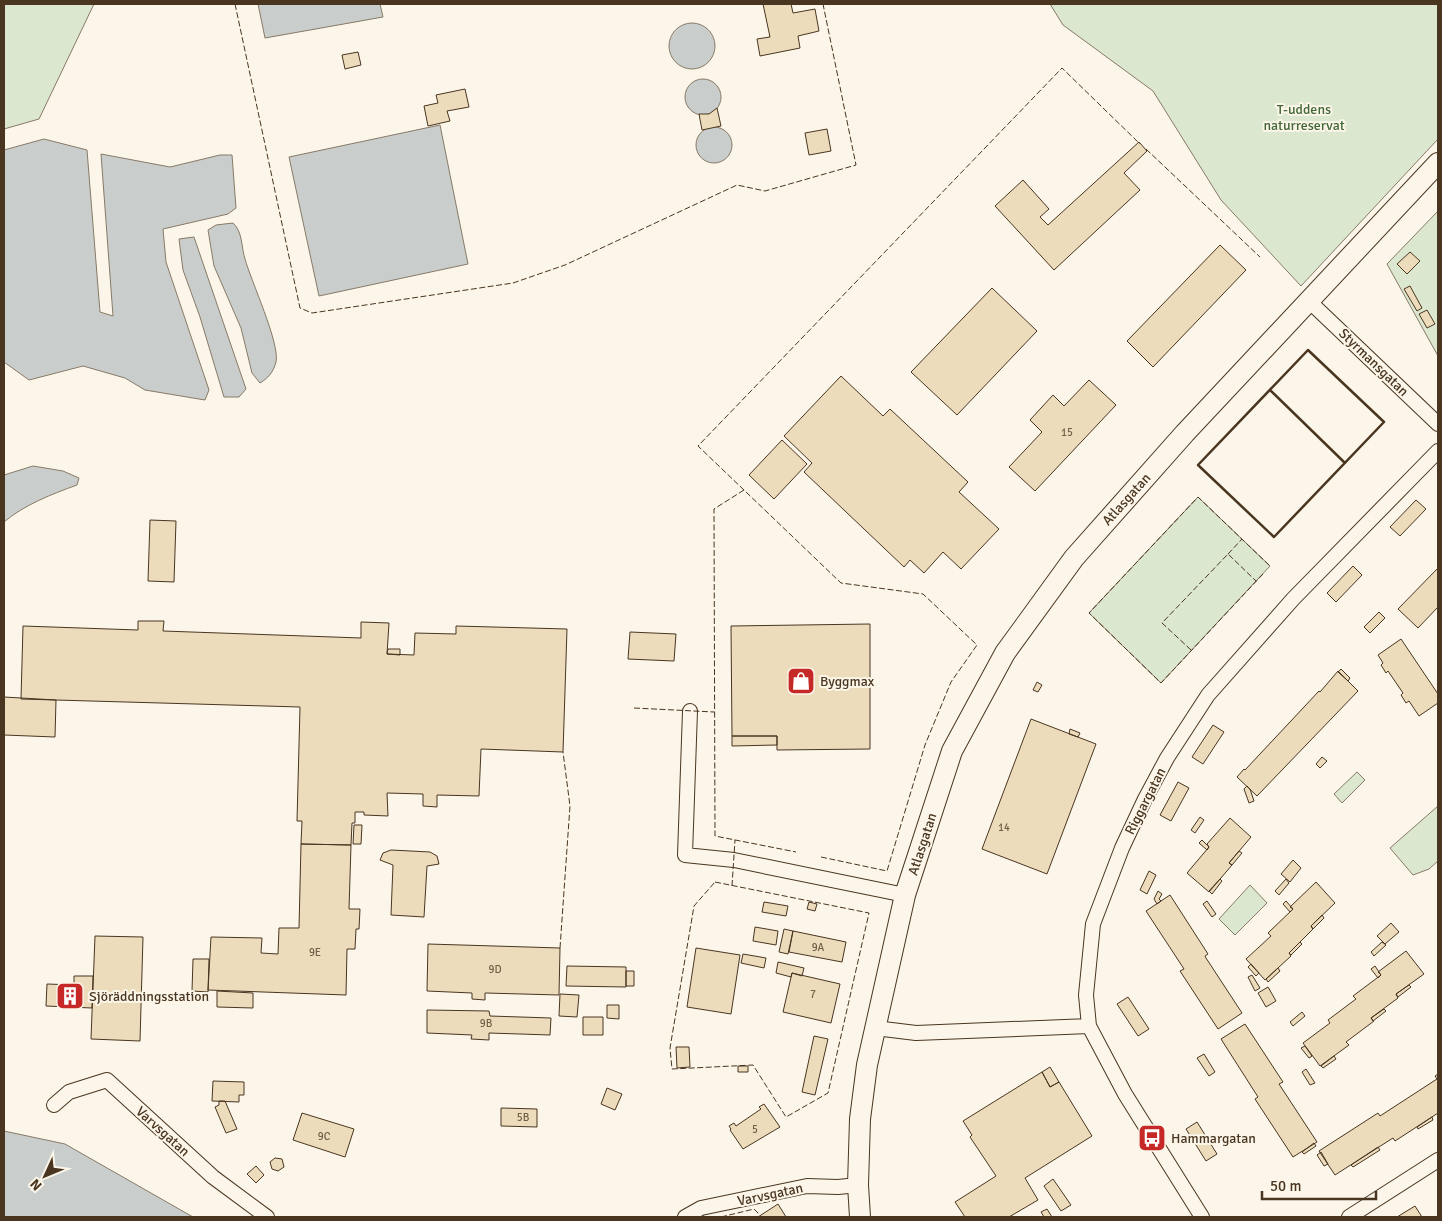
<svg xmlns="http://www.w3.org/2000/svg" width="1442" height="1221" font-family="Signika,sans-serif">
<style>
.green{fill:#dce7d0;stroke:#887966}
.water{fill:#c9cecd;stroke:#887966}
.building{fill:#ecdcbc;stroke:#4a3520}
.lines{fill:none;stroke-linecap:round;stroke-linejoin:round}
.street-casing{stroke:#4a3520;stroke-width:16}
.secondary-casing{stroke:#4a3520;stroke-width:22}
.street{stroke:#fbf6e9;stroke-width:14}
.secondary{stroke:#fbf6e9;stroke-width:20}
.fence{stroke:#4a3520;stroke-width:1;stroke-dasharray:6 2.5;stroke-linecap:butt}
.wall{stroke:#4a3520;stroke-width:2.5}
.labels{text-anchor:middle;stroke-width:4;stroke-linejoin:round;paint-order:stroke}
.number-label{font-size:11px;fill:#725f47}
.park-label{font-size:14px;fill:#436837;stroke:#fbf6e9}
.street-label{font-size:14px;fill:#4a3520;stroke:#fbf6e9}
.poi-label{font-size:14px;fill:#4a3520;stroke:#fbf6e9;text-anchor:start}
</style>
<rect width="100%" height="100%" fill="#fbf6e9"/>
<!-- green -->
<path class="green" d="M4,4H94L39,119L4,129Z
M1050,4H1438V139L1301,286L1221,200L1153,91L1063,25Z
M1438,211V356L1387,264Z
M1198,497L1270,566L1161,683L1089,613Z
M1357,772L1365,780L1342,803L1334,794Z
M1438,806V861L1429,869L1413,875L1390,848Z
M1250,885L1267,903L1235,935L1219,919Z"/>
<!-- water -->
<path class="water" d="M258,4H380L383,17L265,38Z
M669 46a23 23 0 1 1 46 0a23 23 0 1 1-46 0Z
M685 97a18 18 0 1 1 36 0a18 18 0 1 1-36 0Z
M440,125L468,264L319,296L289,157Z
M696 145a18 18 0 1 1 36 0a18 18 0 1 1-36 0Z
M44,139L87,150L100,312L113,316L101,154L170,167L220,155H232L236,208L228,214L163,229L166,262L209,390L205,400L145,390L125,378L83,366L29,380L4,362V150Z
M233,223C243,232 241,247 245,259C251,281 280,343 276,362C273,373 268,378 260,383L252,373L241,328L214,266L208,230L216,225Z
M194,237L246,389L239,397H224L200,317L183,270L179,239Z
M33,466L63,471L79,478L77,485C52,494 24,505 4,522V475Z
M4,1131L65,1144L193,1217H4Z"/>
<!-- building -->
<path class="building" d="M763,4H791L793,13L815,9L819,31L798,36L800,48L760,56L757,39L770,37Z
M358,52L361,65L345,69L342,55Z
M465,89L469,107L447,111L450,121L428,126L424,106L438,103L436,95Z
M717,108L721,126L702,130L699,114H709Z
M827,129L831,151L809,155L805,133Z
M1139,142L1147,151L1124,173L1140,190L1054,270L995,206L1023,180L1049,209L1040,217L1048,225Z
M1220,245L1246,270L1153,367L1127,341Z
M1410,252L1420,261L1407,274L1397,264Z
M1410,286L1422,308L1417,311L1404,289Z
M992,288L1037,331L957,415L911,372Z
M1427,310L1435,324L1427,328L1419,314Z
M841,376L883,416L890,409L968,482L959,492L999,529L961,569L943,552L924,573L910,560L904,567L804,472L812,463L784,436Z
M1089,380L1116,405L1035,491L1009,467L1042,432L1030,420L1053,395L1064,406Z
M782,440L807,464L774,499L749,475Z
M1416,500L1426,509L1400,536L1390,527Z
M150,520L176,521L174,582L148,581Z
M1353,566L1362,575L1336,602L1327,593Z
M1438,568V607L1418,628L1398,609Z
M1379,612L1385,618L1370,633L1364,627Z
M138,621H164L163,631L361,638V622L389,623L387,654L414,655L415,633L456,634V626L567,629L563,752L481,749L479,796L437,795V807L423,806V794L387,793L388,816L364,815V812H355V823H352L351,845L301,844L302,821H297L300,707L21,699L23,626L138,630Z
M870,624V749L777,750V736H732L731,626Z
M630,632L676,634L674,661L628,659Z
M1401,639L1438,694V703L1419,716L1409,701L1406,703L1401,695L1403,693L1388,671L1386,673L1381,665L1383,663L1378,655Z
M388,649H400V655L387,654Z
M1341,669L1350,678L1348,681L1338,672Z
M1338,671L1358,691L1257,796L1237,777L1244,769L1245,770L1319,691L1320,692Z
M1037,682L1042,685L1038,692L1033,690Z
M4,697L56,700L55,737L4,735Z
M1031,719L1096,744L1047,874L982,849Z
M1213,725L1224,732L1203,764L1192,757Z
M1070,729L1080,733L1078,737L1069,734Z
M732,736H777V745L732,746Z
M1322,757L1327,761L1320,768L1316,764Z
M1178,782L1189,788L1171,821L1160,815Z
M1247,786L1250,789L1254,801L1249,803L1244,789Z
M1200,817L1204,820L1195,833L1191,830Z
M1230,818L1251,837L1229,863L1232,865L1209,892L1187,873L1209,847L1207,844Z
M354,825H362L361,844H353Z
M1202,840L1209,847L1207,850L1199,843Z
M301,844L351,845L349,909H360L359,929H356L355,949H347L346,995L208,990L211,937L262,938L261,953L278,954L279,928H299Z
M391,850L430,852L437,856L439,864L427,866L424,917L391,915L393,865L380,860L383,853Z
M1239,851L1242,853L1232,865L1229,863Z
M1293,860L1301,868L1290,882L1281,874Z
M1149,871L1156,875L1147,894L1140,890Z
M1220,879L1222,881L1212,894L1209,891Z
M1286,879L1289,883L1279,895L1275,891Z
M1316,882L1335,903L1311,926L1313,929L1289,953L1291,956L1265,980L1246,959L1271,936L1268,933L1293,909L1290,907Z
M1158,891L1162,894L1159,899L1161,901L1157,904L1154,899Z
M1170,895L1208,954L1205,956L1206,958L1242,1013L1218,1029L1180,971L1184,969L1146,911Z
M1207,901L1216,914L1212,917L1203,904Z
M1286,901L1293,909L1290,912L1283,904Z
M764,902L788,906L786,916L762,912Z
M809,902L817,904L815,911L807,909Z
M1322,915L1324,918L1313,929L1311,926Z
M1391,923L1399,932L1385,944L1377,936Z
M755,927L778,931L776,945L753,941Z
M784,929L793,931L788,954L779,952Z
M793,931L846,942L842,962L789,952Z
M95,936L143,937L140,1041L91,1039Z
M1300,942L1302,944L1291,955L1289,953Z
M1382,942L1386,945L1374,956L1371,952Z
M428,944L560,948L559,995L485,993V1000L472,999V993L427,991Z
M696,948L740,955L731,1014L687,1007Z
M1406,951L1424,974L1396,994L1398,998L1371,1018L1374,1021L1346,1042L1349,1045L1320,1066L1303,1043L1330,1023L1328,1020L1356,999L1353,996L1381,975L1378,972Z
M743,954L766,958L764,968L741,963Z
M193,959H209L208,992L192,991Z
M778,962L804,968L802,976L792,973L791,977L776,973Z
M1251,964L1259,973L1256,976L1248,967Z
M567,966L626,967V987L566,986Z
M1375,966L1381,975L1378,978L1371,969Z
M1278,968L1280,971L1268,982L1266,979Z
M626,971H634V986H626Z
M792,973L840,984L831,1023L783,1012Z
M1252,975L1260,988L1255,991L1248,977Z
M74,976H93L92,1008L46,1006L47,984L74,985Z
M1409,985L1411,987L1398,997L1396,994Z
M1268,987L1276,1001L1266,1007L1258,993Z
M217,991L253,993V1008L217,1007Z
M560,994L579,995L577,1017L559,1016Z
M1128,997L1149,1029L1138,1036L1117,1004Z
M607,1005H619V1019L607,1018Z
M1384,1009L1386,1011L1373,1021L1371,1018Z
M427,1010L489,1011L490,1016L551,1018L550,1035L489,1033V1040L471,1039L472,1035L427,1033Z
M1302,1012L1305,1016L1293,1026L1290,1022Z
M583,1017H603V1035H583Z
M1245,1024L1283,1082L1279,1084L1317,1142L1293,1157L1255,1099L1258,1097L1221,1039Z
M814,1036L828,1039L815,1095L802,1092Z
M1305,1046L1312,1056L1309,1058L1301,1048Z
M676,1047H689L690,1067L677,1068Z
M1204,1054L1215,1072L1209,1076L1197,1058Z
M1334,1056L1336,1059L1323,1068L1321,1066Z
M738,1066H748V1072H738Z
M1050,1067L1059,1082L1050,1087L1042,1072Z
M1306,1069L1315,1083L1310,1085L1302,1072Z
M1042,1072L1050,1087L1059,1082L1092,1136L1025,1178L1038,1200L1009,1217H965L955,1202L996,1176L970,1137L972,1135L963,1121Z
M1438,1074V1113L1395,1141L1393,1138L1335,1175L1319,1151L1378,1113L1380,1116L1437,1079L1435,1076Z
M213,1081L244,1082V1095H239V1102L212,1101Z
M607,1088L622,1094L615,1110L601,1104Z
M219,1101H225L237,1129L226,1133L215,1107L219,1105Z
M764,1104L780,1127L743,1149L730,1130L731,1129L729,1126L734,1123L736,1126L761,1109L759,1107Z
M501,1108L537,1109V1127L501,1126Z
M302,1113L354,1129L345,1157L293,1140Z
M1432,1117L1433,1120L1418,1129L1417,1127Z
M1197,1122L1217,1154L1206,1161L1186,1129Z
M1314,1143L1316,1146L1304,1154L1302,1152Z
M1378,1147L1380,1150L1353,1167L1351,1165Z
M1321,1152L1328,1164L1324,1166L1317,1155Z
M275,1158L282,1159L284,1167L278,1171L272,1169L270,1162Z
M256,1166L264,1175L256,1183L247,1174Z
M1053,1179L1071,1205L1061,1211L1044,1186Z
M778,1204L786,1217H758Z
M1415,1206L1422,1217H1397Z
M1047,1209L1052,1217H1044L1041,1212Z"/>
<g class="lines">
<defs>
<path id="street" d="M1309,301L1438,424
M690,711L685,855L734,860L905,895
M875,1028L916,1033L1089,1026
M54,1105L69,1092L107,1080L213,1177L267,1217
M685,1217L701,1208L807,1186L838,1187L858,1185
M1202,1217L1125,1094L1089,1026L1086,995L1093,924L1122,848L1145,799L1167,758L1208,695L1293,599L1438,451
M1349,1217L1438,1160"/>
<path id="secondary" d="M860,1217L858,1185L860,1119L867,1065L905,895L952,751L1005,653L1074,558L1185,433L1438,163"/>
</defs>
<!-- street casing -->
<use href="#street" class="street-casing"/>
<!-- secondary casing -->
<use href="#secondary" class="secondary-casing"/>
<!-- street -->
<use href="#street" class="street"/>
<!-- secondary -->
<use href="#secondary" class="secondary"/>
<!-- fence -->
<path class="fence" d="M235,4L300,308L312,313L513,283L565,265L737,185L765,191L856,165L823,4
M1146,149L1260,257
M744,490L714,509L715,836L796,852
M1228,554L1242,539
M1263,574L1161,683L1089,613L1198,497L1270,566
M1191,650L1162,623L1228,554L1256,581
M634,708L714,712
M821,857L887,871L925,745L951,682L977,645L923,594L841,583L698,446L1062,68L1140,144
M715,882L869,913L828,1093L786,1117L753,1065L672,1069L670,1048L694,906Z
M732,886L735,840
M560,948L570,806L563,752
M721,1217L754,1209L759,1214"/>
<!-- wall -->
<path class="wall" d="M1308,350L1384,422L1274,537L1198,465Z
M1270,390L1345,463"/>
</g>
<!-- icons -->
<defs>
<symbol id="shop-square" viewBox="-11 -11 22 22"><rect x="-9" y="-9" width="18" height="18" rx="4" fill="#c62828" stroke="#fbf6e9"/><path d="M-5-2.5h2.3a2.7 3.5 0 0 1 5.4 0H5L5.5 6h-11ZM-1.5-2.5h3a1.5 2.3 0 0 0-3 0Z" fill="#fff"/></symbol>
<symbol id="building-square" viewBox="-11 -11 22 22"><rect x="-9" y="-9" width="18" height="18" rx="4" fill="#c62828" stroke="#fbf6e9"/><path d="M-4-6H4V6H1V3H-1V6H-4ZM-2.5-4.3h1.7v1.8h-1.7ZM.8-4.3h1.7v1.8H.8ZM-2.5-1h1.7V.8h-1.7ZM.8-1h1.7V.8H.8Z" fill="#fff"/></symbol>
<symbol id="bus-square" viewBox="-11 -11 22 22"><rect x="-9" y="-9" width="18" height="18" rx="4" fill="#c62828" stroke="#fbf6e9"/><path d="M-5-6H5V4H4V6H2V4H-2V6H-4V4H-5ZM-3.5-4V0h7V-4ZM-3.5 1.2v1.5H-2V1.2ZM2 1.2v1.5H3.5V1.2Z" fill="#fff"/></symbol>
</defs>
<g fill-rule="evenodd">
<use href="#shop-square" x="785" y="665" width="32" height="32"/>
<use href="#building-square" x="54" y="980" width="32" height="32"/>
<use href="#bus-square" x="1136" y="1122" width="32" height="32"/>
</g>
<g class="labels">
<!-- number labels -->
<g class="number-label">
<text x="1067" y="436">15</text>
<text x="1004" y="831">14</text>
<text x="818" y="951">9A</text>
<text x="315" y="956">9E</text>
<text x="495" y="973">9D</text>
<text x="813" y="998">7</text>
<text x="486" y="1027">9B</text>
<text x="523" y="1121">5B</text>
<text x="755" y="1133">5</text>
<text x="324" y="1140">9C</text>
</g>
<!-- park labels -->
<g class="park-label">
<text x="1304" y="114">T-uddens<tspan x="1304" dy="16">naturreservat</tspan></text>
</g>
<!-- street labels -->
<g class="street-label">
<text transform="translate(1374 362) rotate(44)" y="5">Styrmansgatan</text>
<text transform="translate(1126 499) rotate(-48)" y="5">Atlasgatan</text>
<text transform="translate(1145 801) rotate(-63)" y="5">Riggargatan</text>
<text transform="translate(922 844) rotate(-72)" y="5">Atlasgatan</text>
<text transform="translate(163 1131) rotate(42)" y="5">Varvsgatan</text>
<text transform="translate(770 1194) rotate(-12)" y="5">Varvsgatan</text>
</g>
<!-- poi labels -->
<g class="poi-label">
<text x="820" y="686">Byggmax</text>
<text x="89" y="1001">Sjöräddningsstation</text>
<text x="1171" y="1143">Hammargatan</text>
</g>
</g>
<!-- border -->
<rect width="1442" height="1221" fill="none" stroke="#4a3520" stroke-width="10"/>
<!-- north arrow -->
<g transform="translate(45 1176) rotate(226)" stroke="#fbf6e9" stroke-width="4" paint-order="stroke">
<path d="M0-4L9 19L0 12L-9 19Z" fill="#4a3520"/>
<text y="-8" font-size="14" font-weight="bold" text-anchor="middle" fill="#4a3520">N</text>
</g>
<!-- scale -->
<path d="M1262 1191v8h114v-8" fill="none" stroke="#4a3520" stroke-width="2.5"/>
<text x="1270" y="1191" font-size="15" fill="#4a3520" stroke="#fbf6e9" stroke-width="4" paint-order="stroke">50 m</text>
</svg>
